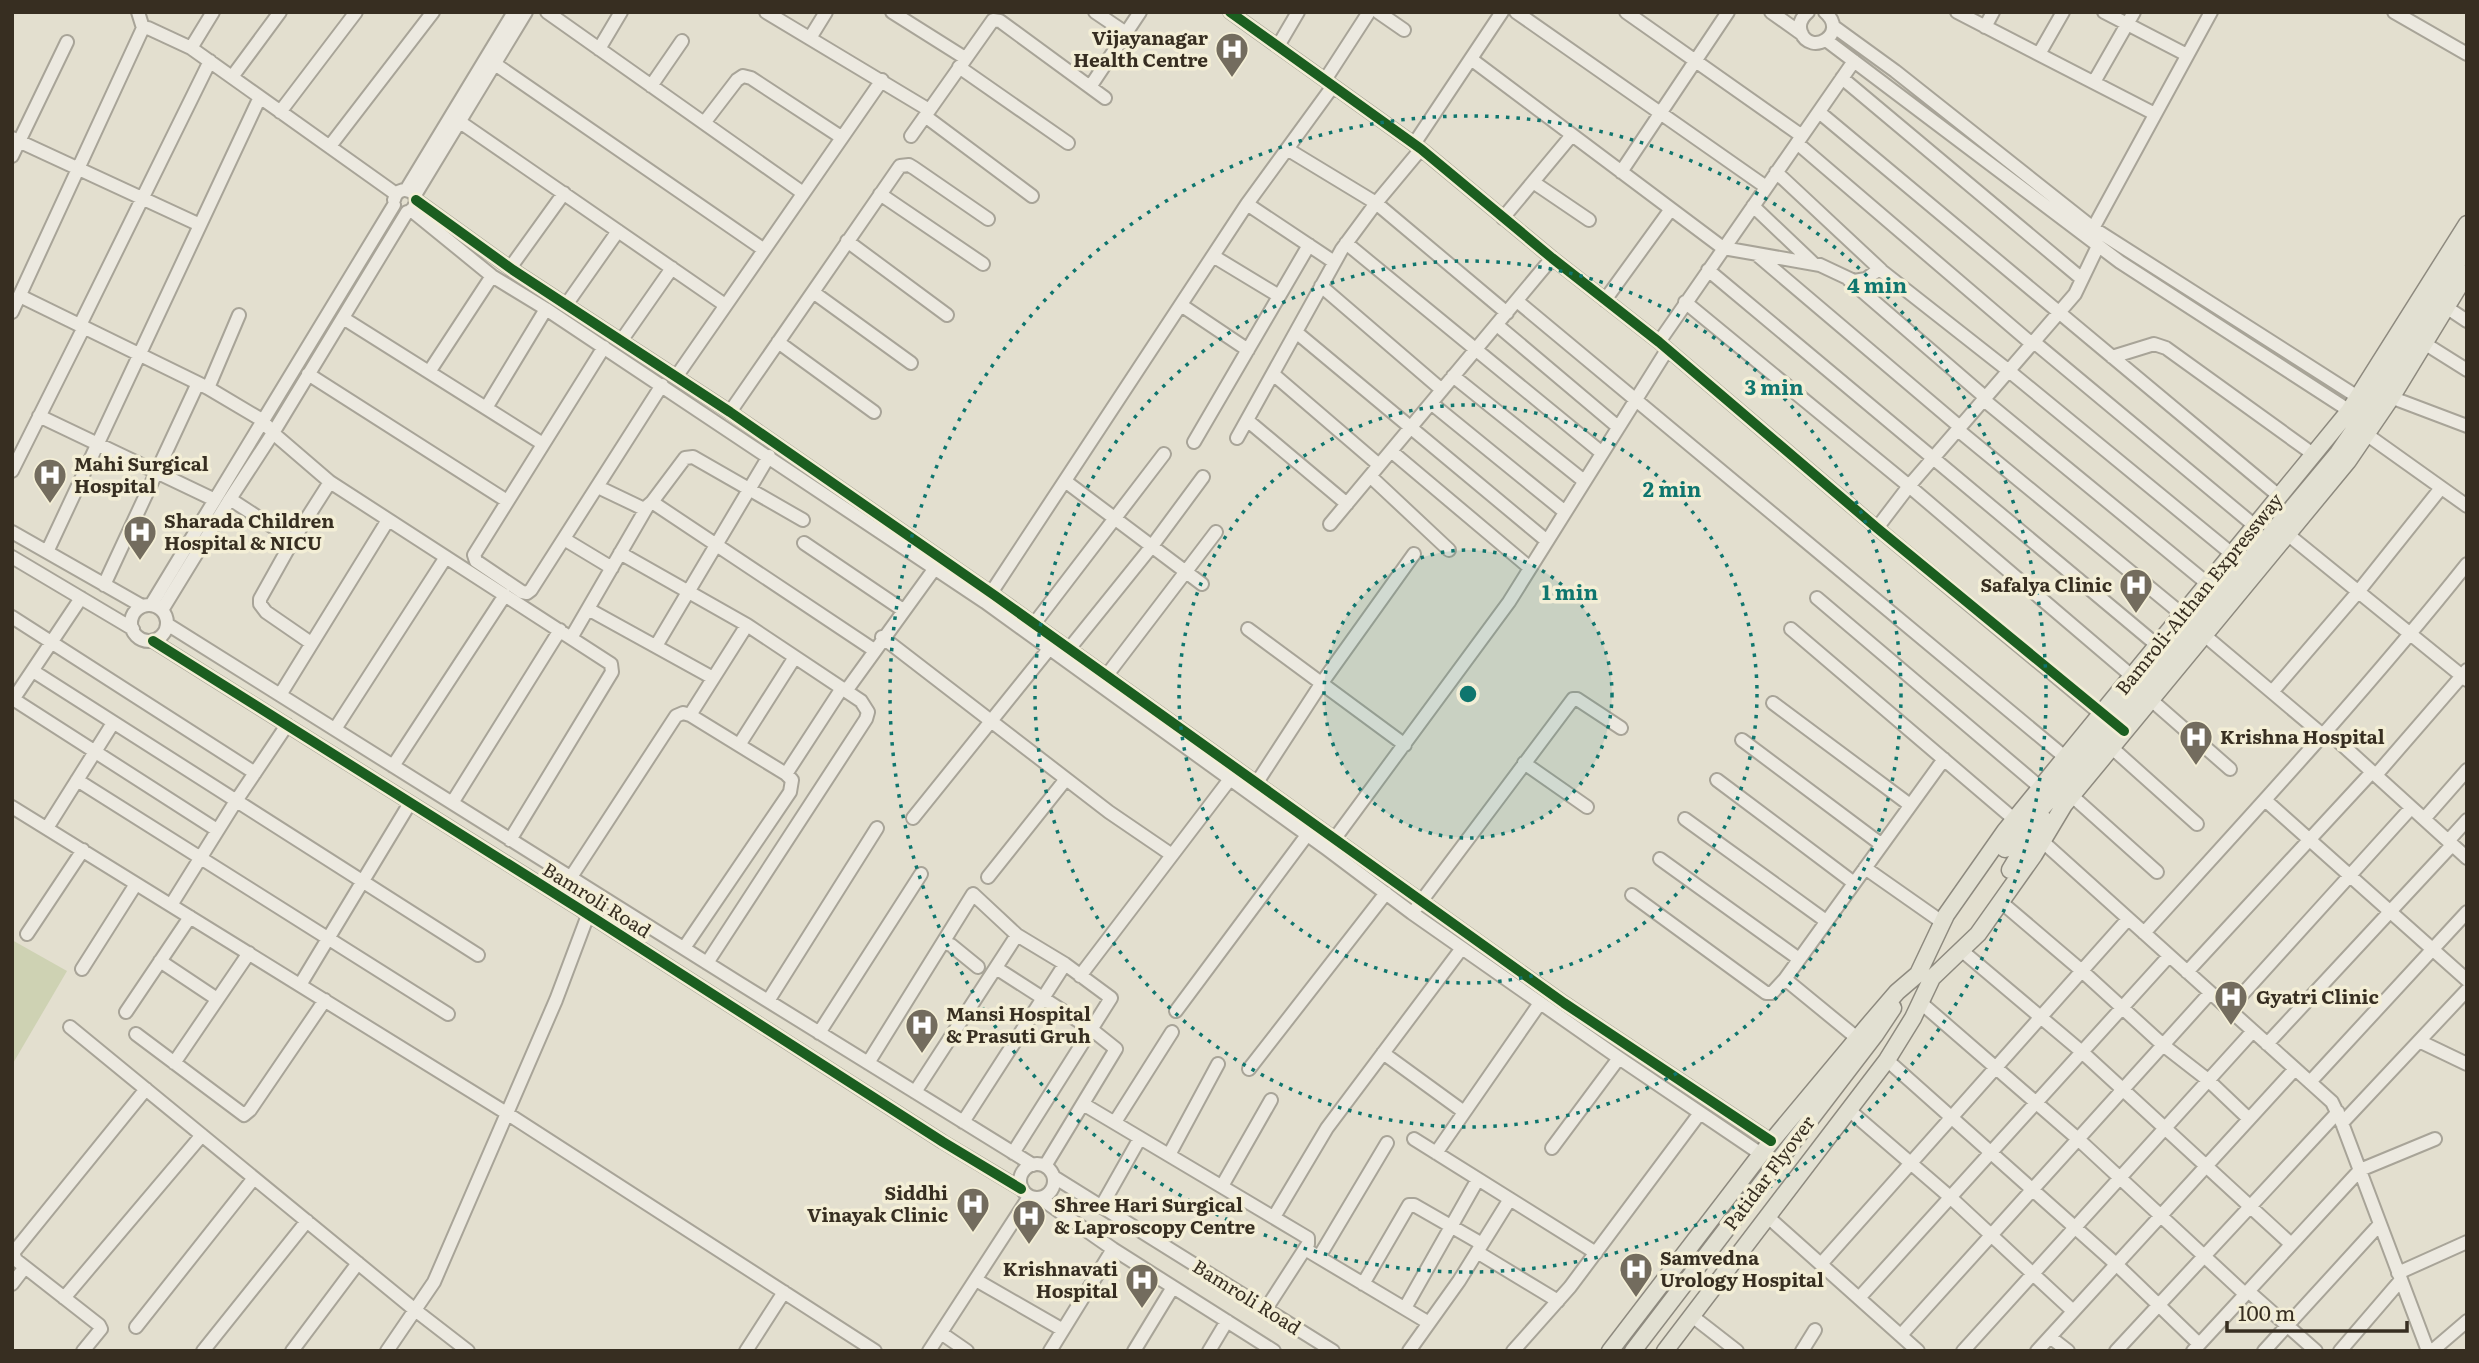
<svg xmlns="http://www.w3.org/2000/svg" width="2479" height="1363" font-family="Literata,serif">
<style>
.green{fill:#ced2b3}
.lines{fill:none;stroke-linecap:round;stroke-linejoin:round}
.minor-casing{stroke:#a8a498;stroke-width:16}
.major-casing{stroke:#8e8a7f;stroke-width:19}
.minor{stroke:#ece9e0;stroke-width:12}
.major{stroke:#e2e0d2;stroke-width:16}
.cycleway-casing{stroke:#f3eed6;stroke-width:15}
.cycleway{stroke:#1b5e20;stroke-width:10}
.ring{fill:none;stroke:#0f766e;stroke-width:3.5;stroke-dasharray:3.5 7}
.labels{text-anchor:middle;stroke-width:7;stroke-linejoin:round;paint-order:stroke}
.poi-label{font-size:19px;font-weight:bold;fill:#372e21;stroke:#f3eed6;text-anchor:start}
.street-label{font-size:19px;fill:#372e21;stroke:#f3eed6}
.centre{fill:#0f766e;stroke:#f3eed6;stroke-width:3.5}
.ring-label{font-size:21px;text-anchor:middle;font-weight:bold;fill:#0f766e;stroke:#f3eed6;stroke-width:7;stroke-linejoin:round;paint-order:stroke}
</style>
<rect width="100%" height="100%" fill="#e3dfcf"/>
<!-- green -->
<path class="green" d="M12,940L67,971L12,1065Z"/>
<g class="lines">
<defs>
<path id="minor" d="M138,12L143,28
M547,12L803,193
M766,12L929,110
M892,12L965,58
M1095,12L1126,33
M1230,12L1421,149L1552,258L1659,342L1877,528L2107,719
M1378,12L1404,30
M1516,12L1766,187
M1626,12L1802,136
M1771,12L1802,34
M1808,12C1802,17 1798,24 1801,32C1810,57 1850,34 1825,12
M1957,12L2155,114
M2104,12L2187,55
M2394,12L2467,54
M1833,26L1895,71L2093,228L2364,401
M1985,27L1993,12
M810,38L826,12
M1826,40L2120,262L2356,415
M1278,46L1298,12
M191,48L213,12
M599,49L621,12
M2039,54L2063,12
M1471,59L1723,248L1820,265L1854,281L1866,279L1878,270L1883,272L2009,371L2232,554
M495,64L763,249
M959,67L1068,143
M232,77L280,12
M1842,78L2082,279
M1325,80L1369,12
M2094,82L2134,12
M651,86L682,41
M1090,87L1140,12
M280,112L356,12
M1819,112L2279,496
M925,116L1032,196
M460,122L725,305
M704,123L737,80L743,76L751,78L841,137
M911,136L993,20L1000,21L1105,98
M12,138L200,225
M1797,143L2032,344
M1414,144L1502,12
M330,146L433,12
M1287,149L1376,203L1507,313
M12,156L67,42
M1621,172L1728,12
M1776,172L1881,270
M1533,182L1589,220
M406,190L514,12
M880,194L983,264
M394,200C396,189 407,187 415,195
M416,200L513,270L730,412L994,595L1564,1003L1771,1141
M1247,204L1334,262
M1753,206L1814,264
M414,207L416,202L415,195L526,12
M411,210L492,276L546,309L985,602L1327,849L1412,913L1619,1058L1761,1154
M1503,218L1572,135
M2091,232L2211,12
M847,241L947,315
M1346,243L1602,453
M1756,254L1960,427
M1213,256L1279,296
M510,268L564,193
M1708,270L2158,646
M1848,279L1986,398
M1321,286L1442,390
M813,292L911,363
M20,296L208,388L262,420L273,433L330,482L611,664L612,672L510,840
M1605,300L1671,209
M1517,301L2066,758
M1685,302L1909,486L2133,677
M566,305L618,231
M1181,305L1248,350
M2446,307L2467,321
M12,312L143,28H148L191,48L396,194
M343,318L543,444
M80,325L210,61
M1497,325L1618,427
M1296,332L1547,541
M621,341L672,268
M778,342L874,412
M1659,342L1854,61
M2034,342L2255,526
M2424,343L2467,370
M604,347L474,555L476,561L522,592L527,593L531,590L662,385
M2112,357L2154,344L2166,348L2313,454
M429,372L492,276
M308,374L507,501
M1273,374L1379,465
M1453,376L1584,481
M676,377L882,80
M208,388L239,315
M2385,395L2467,426
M1984,400L2208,584
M1431,403L1565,512
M486,408L546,309
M730,412L900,166L909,165L914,168L988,219
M39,416L215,500
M1247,420L1347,504
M2359,429L2467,506
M1958,430L2183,615
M1237,438L1342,249L1376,203L1421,149
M1194,442L1309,245
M1391,451L1530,568
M12,471L84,327
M1370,476L1449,550
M1065,481L1202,584
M598,487L644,509L652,502L685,458L693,457L803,520
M230,499L293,540
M652,502L874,650
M1330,524L1552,258
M1877,528L1909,486L2075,294L2098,246
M12,532L142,606
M2286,533L2467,680
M564,539L612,568
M804,543L903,610
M47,552L260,97
M620,553L747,625L861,701L868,712L866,719L707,963
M12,557L133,629
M104,585L198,383
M991,593L1247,204L1333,86
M1817,598L2041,788
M151,605L394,205
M131 623a18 18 0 1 1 36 0a18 18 0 1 1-36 0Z
M588,609L713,678
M162,610L230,499L273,433L407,212
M12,617L255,773
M167,624L739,983L1033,1165
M1034,624L1164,454
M1248,629L1405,745
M1791,629L2015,820
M2203,634L2324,736
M882,637L1109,812L1172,855
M571,638L647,507
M153,641L578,908L943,1142L1021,1189
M311,643L266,612L260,604V599L293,540L330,482
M656,646L769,456
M1069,649L1152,546L1203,477
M33,671L478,955
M1107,675L1216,532
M846,691L935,568
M2272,692L2358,592L2441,488
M280,695L388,520
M13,699L217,830
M2150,699L2230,769
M12,701L81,598
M1773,703L1910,805
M690,715L747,625
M335,729L446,557
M2327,731L2467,858
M1742,740L1882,845
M739,745L795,657
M2111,747L2197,824
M1524,763L1587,807
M393,766L505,595
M786,774L842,688
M2376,775L2467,670
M77,780L448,1014
M1717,780L1854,883
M1254,787L1321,684L1414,554
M2071,795L2157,872
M2265,800L2467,980
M452,803L560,630
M12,807L508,1114L875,1351
M913,818L1049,649
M1685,819L1826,921
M2424,819L2467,770
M47,828L113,723
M2042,841L2332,1102L2342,1123L2428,1351
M2448,841L2467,820
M1330,845L1509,602L1667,350
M1660,859L1799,959
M1865,868L1942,922
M571,877L676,716L683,713L690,715L786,774L792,780L790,792L684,948
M988,877L1066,779
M1632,895L1766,993H1772L1785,979L1944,759
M2001,902L2082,971L2163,1045L2208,1080L2249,1119
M171,905L236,801L287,725
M1417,907L1573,699H1577L1621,728
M2144,933C2254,812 2365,692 2467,564
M27,934L83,850
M943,943L951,945L978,967
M1961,950L2082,1052L2291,1244
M160,961L217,999
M996,968L1091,1029L1116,1049L1045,1166
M82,969L136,884
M2187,972L2372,772
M1080,976L1230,779
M1785,979L1857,1038
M300,985L410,803
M768,1001L877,828
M1920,1002L2078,1139L2245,1294
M2229,1009L2411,808
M1176,1011L1307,835
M126,1012L190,917
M70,1027L415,1310L468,1351
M819,1033L921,874
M136,1034L244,1115L250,1110L325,1000
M2419,1041L2467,1064
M2267,1044L2452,845
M1383,1053L1464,1112
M1887,1060L2116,1264L2199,1344
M174,1063L249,953
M868,1063L973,894L1017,935L1065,964L1111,998L1013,1153
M1249,1069L1386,893
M2310,1082L2467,912
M915,1092L1017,935
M1083,1104L1308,1238V1244L1266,1309
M1849,1110L1950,1197L2073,1311
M963,1122L1065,964
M1115,1122L1172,1032
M2342,1123L2467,990
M1414,1139L1596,1253
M1552,1148L1619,1058
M1436,1153L1540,1003
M1169,1155L1218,1064
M1020 1181a17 17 0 1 1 34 0a17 17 0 1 1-34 0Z
M1054,1177L1333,1351
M1222,1186L1271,1100
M1040,1198L1113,1249L1274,1351
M1101,1207L1140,1138
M1274,1217L1327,1128L1462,948
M1768,1217L1918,1351
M1305,1249L1429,1323
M1477,1252L1558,1301
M1319,1257L1387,1143
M1821,1264L2128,919
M2398,1273L2467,1242
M976,1280L1063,1330
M12,1284L25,1267
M1363,1284L1409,1205H1414L1482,1244
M2248,1291L2316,1351
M64,1298L202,1135
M1859,1298L2169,956
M1405,1308L1478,1179
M1692,1316L1737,1351
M136,1327L254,1178
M941,1333L967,1351
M1901,1335L2210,993
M2050,1337L2068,1351
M83,1351L101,1329L99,1325L16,1260L13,1253L146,1089
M203,1351L307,1221
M292,1351L358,1263
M387,1351L434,1282L556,1000L588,915
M746,1351L784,1292
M929,1351L1029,1197
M1050,1351L1113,1249
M1134,1351L1173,1287
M1209,1351L1227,1321
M1409,1351L1459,1281L1510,1199
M1513,1351L1570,1287L1700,1113
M1802,1351L1815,1330
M1963,1351L2253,1031
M2037,1351L2295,1069
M2116,1351L2338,1112
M2193,1351L2360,1170L2435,1139
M2264,1351L2380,1224
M2340,1351L2401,1280
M2432,1351L2467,1321"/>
<path id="major" d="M2005,849L2053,796L2338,453L2371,405L2467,246
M2010,870L2042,817
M1610,1351L1761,1154L1866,1028L1897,992L1918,974L1946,915L2005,831L2349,411L2467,224
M1633,1351L1875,1035L1893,1008
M1665,1351L1887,1060L1913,1018L1932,978L1978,934L2034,855L2064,805L2348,461L2391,398L2467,273"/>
</defs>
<!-- minor casing -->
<use href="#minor" class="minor-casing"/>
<!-- major casing -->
<use href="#major" class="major-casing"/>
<!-- minor -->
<use href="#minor" class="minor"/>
<!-- major -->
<use href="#major" class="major"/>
<defs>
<path id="cycleway" d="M1230,12L1421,149L1552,258L1659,342L1877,528L2124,731
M416,200L513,270L730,412L994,595L1564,1003L1771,1141
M153,641L578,908L943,1142L1021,1189"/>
</defs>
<!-- cycleway casing -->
<use href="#cycleway" class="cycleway-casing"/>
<!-- cycleway -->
<use href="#cycleway" class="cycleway"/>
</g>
<!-- distance rings -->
<circle cx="1468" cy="694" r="144" fill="#0f766e" fill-opacity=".12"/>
<g class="ring">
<circle cx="1468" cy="694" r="144"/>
<circle cx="1468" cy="694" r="289"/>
<circle cx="1468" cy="694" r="433"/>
<circle cx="1468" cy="694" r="578"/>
</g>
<!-- icons -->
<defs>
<symbol id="hospital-pin" viewBox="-11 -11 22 30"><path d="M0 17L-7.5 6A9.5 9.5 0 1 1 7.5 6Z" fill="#736c5e" stroke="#f3eed6"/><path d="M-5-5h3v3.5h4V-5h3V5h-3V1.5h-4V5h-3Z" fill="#fff"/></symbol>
</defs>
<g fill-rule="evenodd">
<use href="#hospital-pin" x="1213" y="30" width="38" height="52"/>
<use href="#hospital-pin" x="31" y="456" width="38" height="52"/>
<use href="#hospital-pin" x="121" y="513" width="38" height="52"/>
<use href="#hospital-pin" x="2117" y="566" width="38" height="52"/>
<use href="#hospital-pin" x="2177" y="718" width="38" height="52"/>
<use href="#hospital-pin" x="2212" y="978" width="38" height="52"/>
<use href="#hospital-pin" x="903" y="1006" width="38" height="52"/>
<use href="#hospital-pin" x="954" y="1185" width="38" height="52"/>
<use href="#hospital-pin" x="1010" y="1197" width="38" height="52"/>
<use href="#hospital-pin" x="1617" y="1250" width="38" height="52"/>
<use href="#hospital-pin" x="1123" y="1261" width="38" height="52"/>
</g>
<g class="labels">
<!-- poi labels -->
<g class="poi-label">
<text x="1208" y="45" text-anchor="end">Vijayanagar<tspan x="1208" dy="22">Health Centre</tspan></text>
<text x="74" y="471">Mahi Surgical<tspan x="74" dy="22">Hospital</tspan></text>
<text x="164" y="528">Sharada Children<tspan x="164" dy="22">Hospital &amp; NICU</tspan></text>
<text x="2112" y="592" text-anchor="end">Safalya Clinic</text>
<text x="2220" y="744">Krishna Hospital</text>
<text x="2256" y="1004">Gyatri Clinic</text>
<text x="946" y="1021">Mansi Hospital<tspan x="946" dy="22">&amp; Prasuti Gruh</tspan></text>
<text x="948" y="1200" text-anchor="end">Siddhi<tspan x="948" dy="22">Vinayak Clinic</tspan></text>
<text x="1054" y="1212">Shree Hari Surgical<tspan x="1054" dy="22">&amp; Laproscopy Centre</tspan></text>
<text x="1660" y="1265">Samvedna<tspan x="1660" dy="22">Urology Hospital</tspan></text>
<text x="1118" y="1276" text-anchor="end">Krishnavati<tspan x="1118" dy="22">Hospital</tspan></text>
</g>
<!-- street labels -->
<g class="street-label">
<text transform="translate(2199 594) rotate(-51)" y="7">Bamroli-Althan Expressway</text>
<text transform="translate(597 900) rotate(32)" y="7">Bamroli Road</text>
<text transform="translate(1769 1173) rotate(-53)" y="7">Patidar Flyover</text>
<text transform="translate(1247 1297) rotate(32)" y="7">Bamroli Road</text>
</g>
</g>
<circle cx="1468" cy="694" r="10" class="centre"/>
<g class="ring-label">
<text x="1877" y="293">4 min</text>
<text x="1774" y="395">3 min</text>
<text x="1672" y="497">2 min</text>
<text x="1570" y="600">1 min</text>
</g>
<!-- border -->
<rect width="2479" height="1363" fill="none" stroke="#372e21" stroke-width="28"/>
<!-- scale -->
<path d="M2227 1321v10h180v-10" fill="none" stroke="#372e21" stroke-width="3.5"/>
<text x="2238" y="1321" font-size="21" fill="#372e21" stroke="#f3eed6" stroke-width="5" paint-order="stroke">100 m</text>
</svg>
